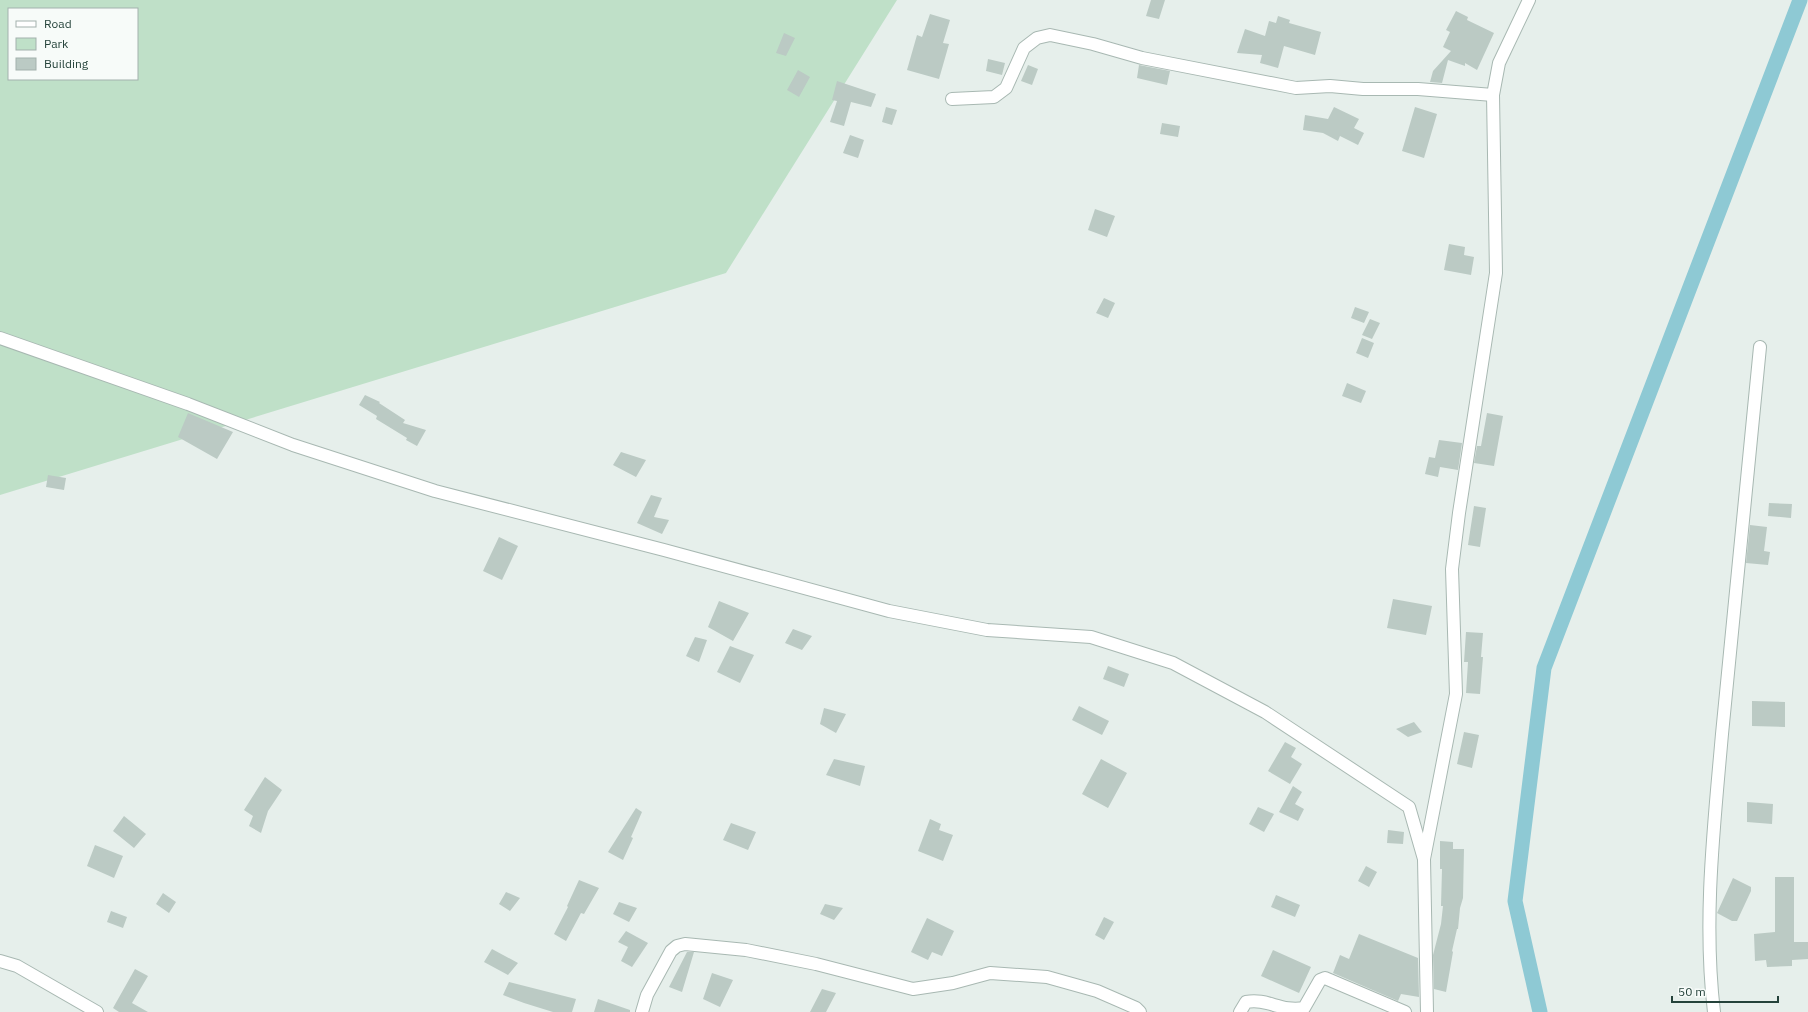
<svg xmlns="http://www.w3.org/2000/svg" width="1808" height="1012" font-family="'IBM Plex Sans',sans-serif">
<style>
.green{fill:#bfe0c8;fill-rule:evenodd}
.lines{fill:none;stroke-linecap:round;stroke-linejoin:round}
.canal{stroke:#8ec9d4;stroke-width:15}
.building{fill:#bbcac4}
.minor-casing{stroke:#a8b8b2;stroke-width:14}
.tertiary-casing{stroke:#a8b8b2;stroke-width:14}
.minor{stroke:#fff;stroke-width:12}
.tertiary{stroke:#fff;stroke-width:12}
</style>
<rect width="100%" height="100%" fill="#e6efeb"/>
<!-- green -->
<path class="green" d="M0,0H897L726,273L0,495ZM9,9H137V79H9Z"/>
<g class="lines">
<!-- canal -->
<path class="canal" d="M1540,1012L1515,901L1544,668L1800,0"/>
</g>
<!-- building -->
<path class="building" d="M1151,0H1165L1159,19L1146,16Z
M1456,11L1468,17L1467,20L1494,33L1477,70L1465,63V66L1448,60L1442,83L1430,82L1433,71L1451,51L1443,47L1450,32L1446,30Z
M930,14L950,20L943,43L949,44L939,79L907,70L917,35L922,37Z
M1278,16L1290,20L1289,23L1321,32L1315,55L1284,46L1278,68L1260,63L1262,55L1237,53L1245,29L1265,36L1269,21L1276,23Z
M784,33L795,38L786,56L776,53Z
M988,59L1005,63L1002,75L986,71Z
M1028,65L1038,69L1032,85L1021,81Z
M1139,65L1170,71L1167,85L1137,78Z
M798,70L810,77L799,97L787,90Z
M837,81L876,94L871,107L851,102L844,126L830,122L837,101L832,100Z
M886,107L897,110L892,125L882,122Z
M1334,107L1359,119L1354,128L1364,133L1358,145L1340,136L1338,141L1323,133L1303,130L1305,115L1328,119Z
M1415,107L1437,114L1424,158L1402,151Z
M1162,123L1180,126L1178,137L1160,134Z
M850,135L864,140L858,158L843,153Z
M1095,209L1115,216L1107,237L1088,230Z
M1449,244L1465,247L1464,255L1474,257L1471,275L1444,270Z
M1104,298L1115,303L1108,318L1096,313Z
M1355,307L1369,312L1364,323L1351,318Z
M1370,319L1380,323L1372,339L1362,335Z
M1362,338L1374,343L1368,358L1356,353Z
M1347,383L1366,391L1361,403L1342,396Z
M365,395L380,402L379,403L405,420L403,423L426,430L417,446L406,440L407,438L376,419L377,416L359,405Z
M188,413L233,432L217,459L178,437Z
M1487,413L1503,416L1494,466L1474,463L1477,446H1481Z
M1439,440L1462,443L1458,470L1440,467L1438,477L1425,474L1429,457L1435,458Z
M621,452L646,460L636,477L613,465Z
M48,475L66,478L64,490L46,487Z
M651,495L662,498L654,517L669,520L662,534L637,523Z
M1769,503L1792,504L1791,518L1768,516Z
M1474,506L1486,508L1480,547L1468,545Z
M1750,525L1767,527L1764,551L1770,552L1768,565L1746,563Z
M499,537L518,546L502,580L483,571Z
M1393,599L1432,606L1426,635L1387,628Z
M719,601L749,613L733,641L708,627Z
M793,629L812,636L802,650L785,643Z
M1466,632L1483,633L1481,657H1483L1480,694L1466,693L1468,662H1464Z
M695,637L707,640L699,662L686,656Z
M730,646L754,655L740,683L717,672Z
M1108,666L1129,674L1124,687L1103,679Z
M1752,701L1785,702V727L1752,726Z
M1079,706L1109,721L1102,735L1072,720Z
M824,708L846,714L836,733L820,724Z
M1414,722L1422,732L1408,737L1396,729Z
M1464,732L1479,735L1472,768L1457,764Z
M1285,742L1296,748L1291,757L1302,764L1290,784L1268,771Z
M834,759L865,766L860,786L826,775Z
M1101,759L1127,773L1108,808L1082,794Z
M265,777L282,790L268,811L261,833L249,826L253,816L244,810Z
M1293,786L1302,792L1295,804L1304,809L1298,821L1279,812Z
M1747,802L1773,804L1772,824L1747,822Z
M1258,807L1274,814L1264,832L1249,824Z
M636,808L642,812L631,837L633,838L623,860L608,852Z
M124,816L146,834L134,848L113,831Z
M930,819L941,824L939,830L953,835L943,861L918,851Z
M731,823L756,832L748,850L723,840Z
M1388,830L1404,832L1403,844L1387,843Z
M1440,841L1453,842V849H1464L1463,898L1460,908L1458,929H1457L1452,951L1453,952L1446,992L1434,989L1433,955L1441,924L1443,906H1441L1442,869H1440Z
M95,845L123,856L114,878L87,866Z
M1366,866L1377,872L1369,887L1358,881Z
M1775,877H1794V942H1808V959L1792,960V966L1767,967L1766,960L1755,961L1754,934L1775,932Z
M1733,878L1751,887V891L1737,921H1732L1717,913Z
M579,880L599,888L584,914L581,913L566,941L554,934L568,907L567,906Z
M506,892L520,898L510,911L499,904Z
M163,893L176,902L169,913L156,904Z
M1276,895L1300,905L1295,917L1271,907Z
M619,902L637,908L629,922L613,914Z
M825,904L843,908L834,920L820,914Z
M111,911L127,917L123,928L107,922Z
M1104,917L1114,922L1104,940L1095,935Z
M927,918L954,931L942,956L932,952L928,960L911,952Z
M626,931L648,943L632,967L621,961L628,947L618,942Z
M1359,934L1418,958L1419,997L1401,994L1398,1001L1333,973L1340,955L1349,959Z
M492,949L518,963L508,975L484,962Z
M1273,950L1311,967L1299,993L1261,976Z
M687,952H694L682,992L669,987Z
M135,969L148,976L132,1003L148,1012H119L113,1008Z
M712,973L733,980L720,1007L703,999Z
M509,982L576,999L572,1012H553L524,1003L503,995Z
M822,989L836,993L826,1012H810Z
M598,999L630,1010V1012H594Z"/>
<g class="lines">
<defs>
<path id="minor" d="M952,99L994,97L1006,88L1024,48L1037,38L1050,35L1093,44L1142,58L1296,88L1330,86L1363,89H1418L1493,95
M0,338L188,404L293,445L435,491L664,550L889,611L987,630L1091,637L1173,663L1265,712L1409,807L1424,859
M0,961L17,966L97,1012
M642,1012L647,995L671,951L677,946L685,944L746,950L816,964L913,989L953,983L990,973L1047,977L1097,991L1136,1008L1140,1012
M1240,1012L1246,1002C1268,998 1280,1012 1304,1008L1320,980L1325,978L1405,1012
M1714,1012C1703,920 1714,826 1722,734C1734,605 1747,476 1760,347"/>
<path id="tertiary" d="M1427,1012L1424,859L1456,694L1452,569L1459,513L1496,273L1493,95L1499,63L1529,0"/>
</defs>
<!-- minor casing -->
<use href="#minor" class="minor-casing"/>
<!-- tertiary casing -->
<use href="#tertiary" class="tertiary-casing"/>
<!-- minor -->
<use href="#minor" class="minor"/>
<!-- tertiary -->
<use href="#tertiary" class="tertiary"/>
</g>
<!-- legend -->
<rect x="8" y="8" width="130" height="72" fill="#f7fbf9" stroke="#a3b1ad"/>
<rect x="16" y="21" width="20" height="6" fill="#ffffff" stroke="#a3b1ad"/>
<text x="44" y="28" font-size="12" fill="#24423a">Road</text>
<rect x="16" y="38" width="20" height="12" fill="#bfe0c8" stroke="#a3b1ad"/>
<text x="44" y="48" font-size="12" fill="#24423a">Park</text>
<rect x="16" y="58" width="20" height="12" fill="#bbcac4" stroke="#a3b1ad"/>
<text x="44" y="68" font-size="12" fill="#24423a">Building</text>
<!-- scale -->
<path d="M1672 996v6h106v-6" fill="none" stroke="#24423a" stroke-width="2"/>
<text x="1678" y="996" font-size="12" fill="#24423a" stroke="#f7fbf9" stroke-width="3" paint-order="stroke">50 m</text>
</svg>
